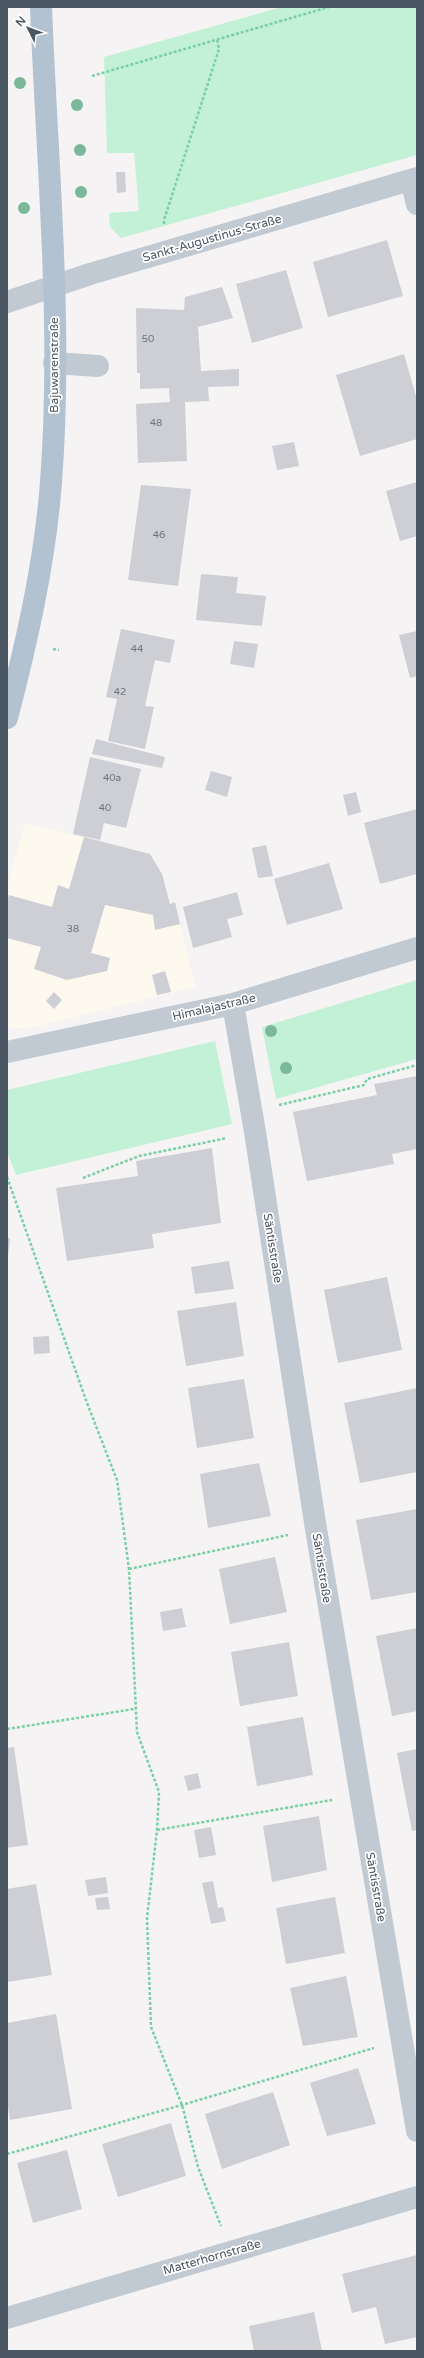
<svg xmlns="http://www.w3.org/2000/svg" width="424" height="2358" font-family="'Varela Round',sans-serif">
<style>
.commercial{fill:#fdf9ef}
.green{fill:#c3f1d5}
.building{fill:#cdcfd5}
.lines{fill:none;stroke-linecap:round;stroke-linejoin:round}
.path{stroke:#7ad0a6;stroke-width:2.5;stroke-dasharray:3 2;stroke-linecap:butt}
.minor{stroke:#c1cad2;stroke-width:22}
.major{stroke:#b3c2d1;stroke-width:22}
.tree{fill:#7bb799}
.labels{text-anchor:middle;stroke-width:3.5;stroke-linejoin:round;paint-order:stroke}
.number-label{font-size:10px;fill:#6b747e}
.street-label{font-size:12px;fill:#4a5661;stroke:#fff}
</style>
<rect width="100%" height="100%" fill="#f5f3f3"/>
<!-- commercial -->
<path class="commercial" d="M25,823L150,854L162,874L169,903L175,902L195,987L28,1029L7,1027V888Z"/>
<!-- green -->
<path class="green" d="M282,7H417V155L121,238L110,227L109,213L139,211L134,153H107L104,57Z
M417,980V1059L276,1099L262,1027Z
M215,1041L232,1124L16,1175L7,1152V1090Z"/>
<!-- building -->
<path class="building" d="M116,172H125L126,192L117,193Z
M387,240L403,296L328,317L313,262Z
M286,270L303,328L252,343L236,284Z
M222,287L233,318L198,327L201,371L239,369V386L208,387L209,401L185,402L187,461L138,463L136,404L170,402L169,388L140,389V373H137L136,308L184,310L185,297Z
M404,354L417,400V439L360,456L336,375Z
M294,442L299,466L277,470L272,446Z
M417,482V536L400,541L386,491Z
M141,485L191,489L178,586L128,580Z
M201,574L238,577L236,593L266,596L262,626L196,620Z
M121,629L175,640L170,663L155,660L145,706L154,707L145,749L108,741L117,699L106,697Z
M417,631V676L410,678L399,635Z
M234,641L258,644L254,668L230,664Z
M96,739L165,757L162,768L92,754Z
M90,757L141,769L126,828L104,823L100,840L73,834Z
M211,771L232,777L227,797L205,790Z
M356,792L361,812L348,816L343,795Z
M417,809V874L380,884L364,823Z
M84,837L150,854L162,874L170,904L175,902L180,924L155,930L153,915L105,905L91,953L110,958L107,971L67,980L34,969L41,947L7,938V902L9,895L52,907L58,885L69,889Z
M266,845L273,876L258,878L252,848Z
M329,863L343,909L287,925L274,879Z
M237,892L243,915L227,919L232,937L193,948L183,907Z
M165,971L171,992L157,995L152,975Z
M54,992L62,1000L54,1009L46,1001Z
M417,1076V1149L392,1154L394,1164L307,1181L293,1112L377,1095L374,1084Z
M212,1148L221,1223L152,1234L154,1248L67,1261L56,1188L138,1176L136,1161Z
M7,1238H10L8,1257L7,1256Z
M229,1261L234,1289L195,1294L191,1267Z
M387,1277L402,1350L338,1363L324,1290Z
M236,1302L244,1356L186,1366L177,1311Z
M49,1336L50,1353L34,1354L33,1337Z
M244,1379L254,1438L197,1448L188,1388Z
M417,1388V1472L360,1483L344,1403Z
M259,1463L271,1516L208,1528L200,1474Z
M417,1509V1592L371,1600L356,1520Z
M275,1557L287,1612L230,1624L219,1569Z
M182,1608L186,1627L163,1631L160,1612Z
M417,1628V1711L392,1716L376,1636Z
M289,1642L298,1696L240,1706L231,1652Z
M303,1717L313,1775L257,1786L247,1727Z
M14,1747L28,1845L7,1848V1748Z
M417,1749V1830L412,1831L397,1753Z
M198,1773L201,1788L188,1791L184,1776Z
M319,1816L327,1870L272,1882L263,1826Z
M211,1827L216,1855L199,1858L194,1830Z
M106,1877L108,1893L88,1896L85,1880Z
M213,1881L218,1908L223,1907L226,1921L211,1924L202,1883Z
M36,1884L52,1975L7,1982V1889Z
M108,1897L110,1909L97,1910L95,1898Z
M335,1897L345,1953L286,1964L276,1908Z
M346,1976L358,2037L303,2046L290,1988Z
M56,2014L72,2109L10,2120L7,2100V2023Z
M358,2068L376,2124L327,2136L310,2083Z
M273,2092L290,2145L222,2169L205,2114Z
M171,2123L186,2176L118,2197L102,2144Z
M67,2150L82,2209L33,2223L17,2163Z
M417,2255V2337L385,2344L376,2307L352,2313L342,2274Z
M314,2312L322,2351H254L249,2326Z"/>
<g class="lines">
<!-- path -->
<path class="path" d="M92,76L329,7
M164,224V220L219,49L217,39
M53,649L59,650
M279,1105L364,1085L367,1079L417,1065
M7,1177L87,1403L117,1480L129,1569L137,1732L159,1792L157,1830L147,1918L151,2027L182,2105L198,2167L221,2226
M83,1178L139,1156L227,1138
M129,1569L288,1535
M7,1729L134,1709
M157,1830L332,1800
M7,2154L182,2105L374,2048"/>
<!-- minor -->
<path class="minor" d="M411,180L417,204
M7,302L90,274L417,178
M54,363L98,366
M233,1004L255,1132L316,1529L417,2131
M7,1052L233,1004L417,948
M7,2318L417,2197"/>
<!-- major -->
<path class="major" d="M7,718C27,641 45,562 51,482C63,324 47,165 41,7"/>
</g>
<!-- trees -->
<g class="tree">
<circle cx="20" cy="83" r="6"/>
<circle cx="77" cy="105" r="6"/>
<circle cx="80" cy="150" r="6"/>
<circle cx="81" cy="192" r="6"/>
<circle cx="24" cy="208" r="6"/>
<circle cx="271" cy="1031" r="6"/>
<circle cx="286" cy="1068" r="6"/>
</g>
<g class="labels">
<!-- number labels -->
<g class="number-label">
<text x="148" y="342">50</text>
<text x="156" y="426">48</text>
<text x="159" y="538">46</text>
<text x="137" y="652">44</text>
<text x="120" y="695">42</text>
<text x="112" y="781">40a</text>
<text x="105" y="811">40</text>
<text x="73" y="932">38</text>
</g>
<!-- street labels -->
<g class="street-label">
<text transform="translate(212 238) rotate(-16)" y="4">Sankt-Augustinus-Straße</text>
<text transform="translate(54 365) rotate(-90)" y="4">Bajuwarenstraße</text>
<text transform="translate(214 1007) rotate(-13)" y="4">Himalajastraße</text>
<text transform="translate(273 1248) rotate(81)" y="4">Säntisstraße</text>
<text transform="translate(322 1568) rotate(81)" y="4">Säntisstraße</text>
<text transform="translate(376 1887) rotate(80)" y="4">Säntisstraße</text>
<text transform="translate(212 2257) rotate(-16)" y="4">Matterhornstraße</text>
</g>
</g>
<!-- border -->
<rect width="424" height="2358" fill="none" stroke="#4a5661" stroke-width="16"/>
<!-- north arrow -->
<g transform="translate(28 28) rotate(312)" stroke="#ffffff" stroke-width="3" paint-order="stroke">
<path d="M0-3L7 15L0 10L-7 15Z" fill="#4a5661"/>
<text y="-6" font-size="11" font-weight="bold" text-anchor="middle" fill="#4a5661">N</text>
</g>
</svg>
